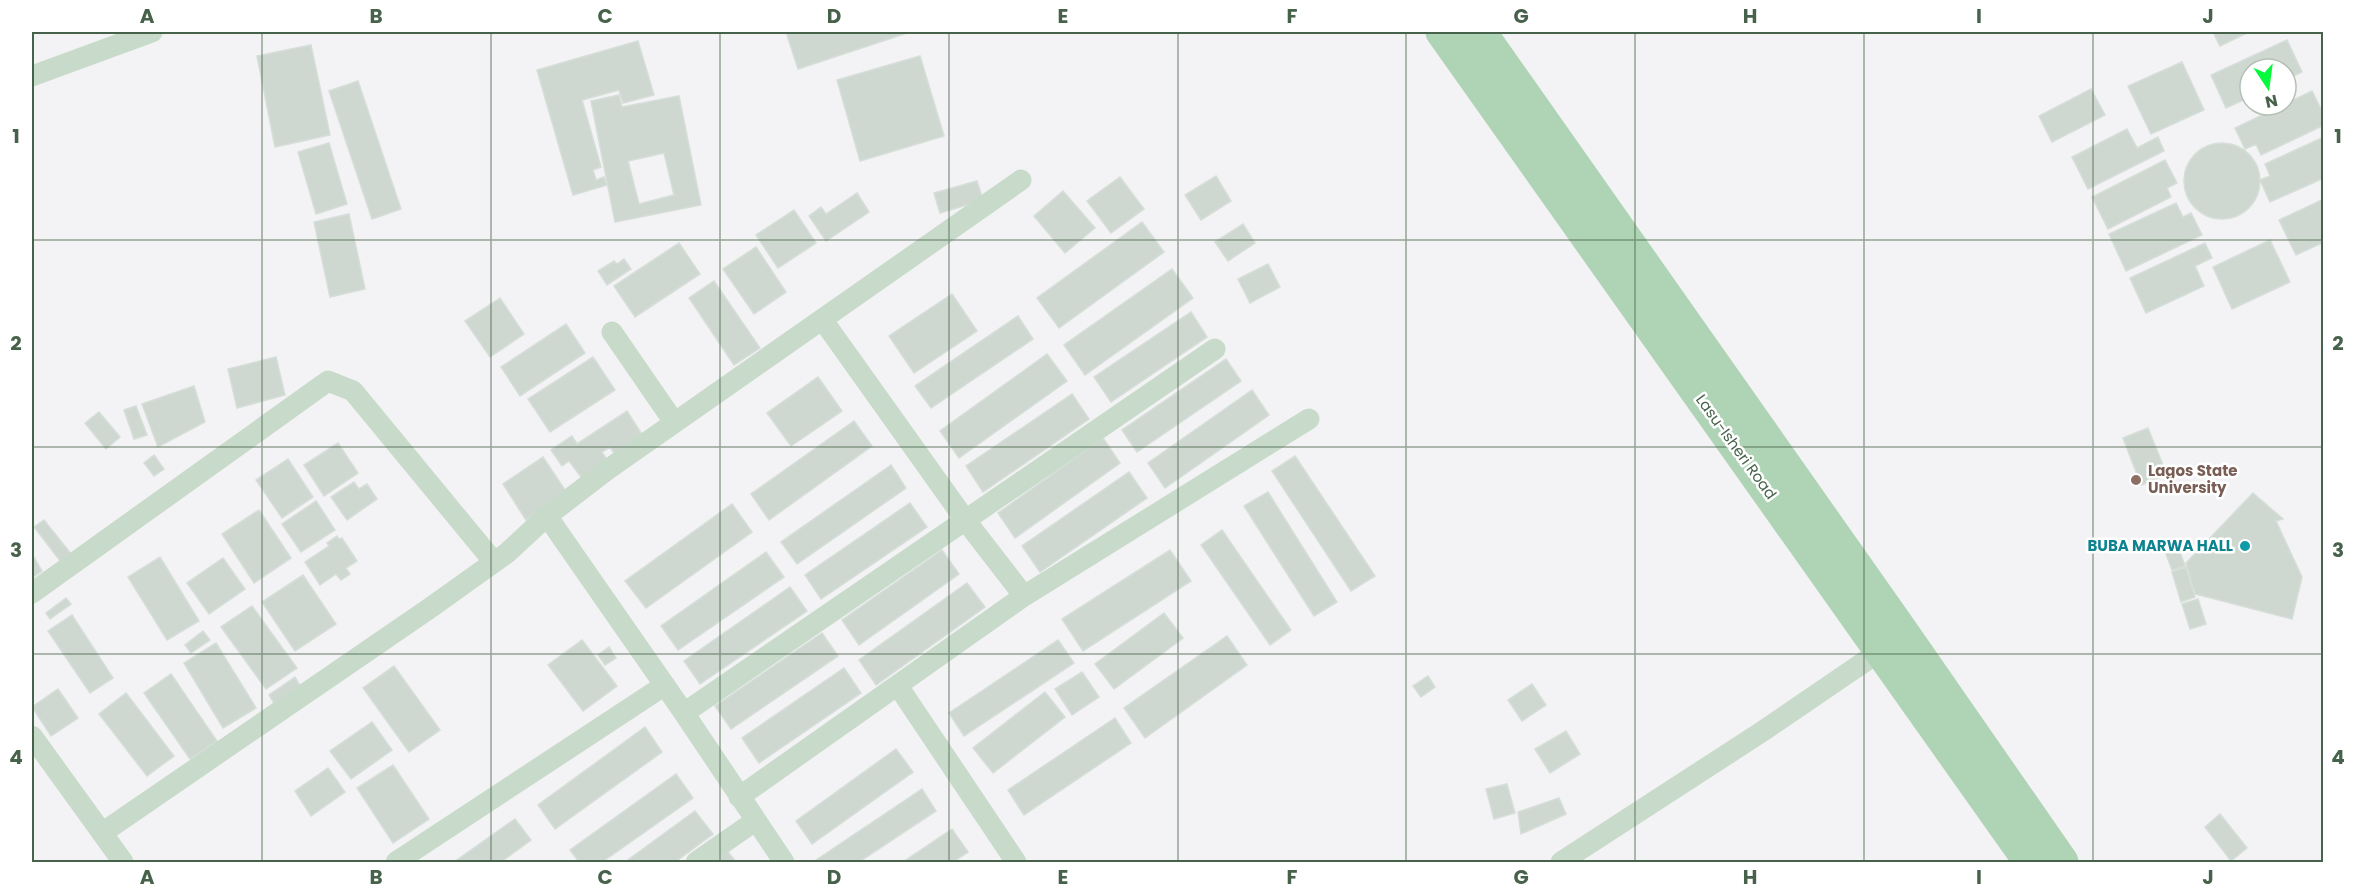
<svg xmlns="http://www.w3.org/2000/svg" width="2355" height="894" font-family="Poppins,sans-serif">
<style>
.building{fill:#ced8d0;stroke:#d5ded8;stroke-width:1.5;fill-rule:evenodd}
.lines{fill:none;stroke-linecap:round;stroke-linejoin:round}
.street{stroke:#c8dbca;stroke-width:21}
.primary{stroke:#afd3b5;stroke-width:33}
.grid{fill:none;stroke:#47624b;stroke-width:1.5;stroke-opacity:0.55}
.education-dot{fill:#8d6e63;stroke:#fff;stroke-width:2}
.culture-dot{fill:#0f9aa8;stroke:#fff;stroke-width:2}
.labels{text-anchor:middle;stroke-width:5;stroke-linejoin:round;paint-order:stroke}
.street-label{font-size:15px;fill:#47624b;stroke:#fff}
.education-label{font-size:15px;font-weight:bold;fill:#785e54;stroke:#fff;text-anchor:start}
.culture-label{font-size:15px;font-weight:bold;fill:#0d838f;stroke:#fff;text-anchor:end}
.neatline{fill:none;stroke:#47624b;stroke-width:2}
.grid-label{font-size:20px;text-anchor:middle;font-weight:bold;fill:#47624b}
</style>
<rect width="100%" height="100%" fill="#f3f2f4"/>
<!-- building -->
<path class="building" d="M786,32H910L798,69Z
M2213,32H2249L2220,46Z
M2287,40L2302,72L2286,80V69H2250V97L2226,108L2211,75Z
M638,41L654,95L623,103L619,90L582,100L601,167L593,170L596,180L604,177L607,185L573,195L537,70Z
M311,45L330,135L275,147L257,56Z
M920,56L944,136L860,161L837,80Z
M2182,62L2204,110L2151,134L2128,86Z
M358,81L401,209L372,219L329,91Z
M2091,89L2105,115L2052,142L2039,116Z
M2312,91L2324,115V125L2261,155L2256,144L2245,149L2235,128Z
M619,95L622,107L679,96L701,205L615,222L591,101ZM664,153L674,195L639,204L628,161Z
M2127,129L2137,148L2158,137L2164,151L2088,189L2072,157Z
M2324,137V178L2270,202L2260,180L2270,176L2265,164Z
M329,143L347,204L316,214L298,152Z
M2184 181a38 38 0 1 1 76 0a38 38 0 1 1-76 0Z
M2165,160L2177,183L2167,188L2171,197L2108,229L2092,197Z
M1216,176L1231,201L1201,220L1185,195Z
M1120,177L1144,209L1111,233L1087,201Z
M977,181L983,200L940,213L934,193Z
M1063,191L1095,228L1065,253L1034,216Z
M857,193L869,212L826,241L809,216L821,207L826,214Z
M2324,199V242L2296,255L2279,220Z
M2176,203L2183,217L2191,213L2202,235L2126,271L2109,234Z
M794,210L816,243L778,268L756,235Z
M349,214L365,289L330,297L314,222Z
M1142,222L1164,252L1059,328L1037,298Z
M1243,224L1255,243L1228,261L1215,242Z
M2270,240L2290,282L2232,309L2213,267Z
M679,243L700,274L635,317L614,286Z
M2205,243L2212,258L2195,266L2204,286L2146,313L2130,278Z
M756,247L786,292L754,314L723,269Z
M624,259L631,269L607,285L598,271L614,261L617,264Z
M1268,264L1280,287L1250,303L1238,279Z
M1172,269L1193,298L1085,375L1064,345Z
M714,281L760,348L734,365L689,298Z
M952,294L977,331L914,373L889,336Z
M500,298L524,334L490,357L465,321Z
M1191,312L1207,337L1111,402L1094,377Z
M1018,316L1033,339L931,408L915,386Z
M566,324L585,353L520,396L501,367Z
M1047,354L1067,381L959,458L940,431Z
M276,357L285,395L237,408L228,369Z
M593,357L615,390L550,432L528,399Z
M1226,359L1241,381L1137,452L1122,430Z
M818,377L842,411L791,446L767,413Z
M194,386L205,422L158,447L142,404Z
M1252,390L1269,415L1165,488L1148,463Z
M1072,394L1089,419L983,492L966,466Z
M136,406L147,435L134,439L124,410Z
M627,411L643,436L615,455L610,447L602,452L607,460L581,477L569,461L562,466L551,450L572,436L577,444Z
M99,412L120,437L106,449L85,423Z
M854,421L872,446L769,520L751,494Z
M2148,428L2167,475L2141,485L2123,438Z
M1103,438L1120,463L1015,538L998,513Z
M338,443L358,473L324,496L304,465Z
M154,455L164,469L154,476L144,463Z
M1295,456L1375,576L1351,591L1272,471Z
M543,457L567,493L526,520L503,484Z
M288,459L313,497L282,518L256,480Z
M891,465L906,488L797,564L781,542Z
M1129,472L1147,498L1040,572L1022,546Z
M354,482L359,489L367,484L377,499L347,520L331,497Z
M1268,492L1337,602L1314,616L1244,506Z
M2253,493L2283,519L2276,521L2302,577L2292,619L2195,594L2186,563Z
M316,501L335,530L301,552L282,524Z
M910,503L927,527L821,599L805,575Z
M732,504L752,532L646,608L625,581Z
M259,510L291,558L254,583L222,534Z
M44,520L71,554L61,562L34,527Z
M1222,530L1291,630L1270,645L1201,545Z
M337,536L339,539L342,538L357,561L346,568L350,574L341,580L336,574L320,585L305,562L329,546L327,543Z
M2175,538L2185,566L2172,570L2162,543Z
M942,550L959,574L859,645L842,620Z
M1170,550L1191,581L1083,651L1062,619Z
M766,552L784,577L678,650L661,626Z
M32,554L42,571L32,578Z
M160,557L199,621L167,640L128,577Z
M223,558L245,589L209,614L187,583Z
M2186,567L2195,597L2181,602L2172,572Z
M303,575L336,624L295,651L262,602Z
M967,583L985,607L876,685L859,660Z
M790,587L807,611L700,684L684,661Z
M66,598L71,604L50,619L46,613Z
M2198,599L2206,624L2190,629L2182,604Z
M252,606L297,668L266,689L221,627Z
M1164,613L1183,638L1114,689L1095,664Z
M72,615L113,678L90,693L48,631Z
M203,631L210,640L191,653L185,645Z
M822,633L838,656L731,729L715,706Z
M1227,636L1247,665L1145,738L1124,708Z
M582,640L617,686L583,711L548,665Z
M1058,640L1074,663L964,736L949,713Z
M216,643L256,708L223,728L184,663Z
M609,647L616,658L605,665L598,655Z
M394,666L440,730L409,752L363,688Z
M844,668L861,693L759,763L742,738Z
M1082,672L1099,697L1072,715L1055,689Z
M171,674L217,741L190,759L144,693Z
M1428,676L1435,687L1421,697L1413,686Z
M295,677L300,686L274,703L269,695Z
M1532,684L1546,705L1522,721L1508,700Z
M58,689L78,718L51,736L32,707Z
M1045,692L1065,717L993,773L973,748Z
M126,693L174,756L147,776L99,714Z
M1115,718L1131,743L1024,815L1008,790Z
M372,722L392,750L351,779L330,751Z
M645,727L662,752L555,829L538,805Z
M1566,731L1580,754L1550,773L1535,749Z
M896,749L913,772L812,844L796,821Z
M393,765L429,819L393,843L357,788Z
M328,768L345,792L311,816L295,791Z
M676,774L693,798L602,862H579L570,850Z
M1507,784L1515,813L1494,819L1486,789Z
M922,789L936,811L859,862H818L816,860Z
M1559,798L1566,814L1521,834L1518,812Z
M695,811L713,834L675,862H625Z
M2220,814L2247,848L2231,861L2205,827Z
M515,819L531,840L501,862H454Z
M952,829L968,852L953,862H903Z
M728,852L736,862H714Z"/>
<g class="lines">
<!-- street -->
<path class="street" d="M32,76L152,32
M822,319L966,521L1024,596
M612,332L674,422
M547,516L684,713L784,862
M32,593L328,381L353,391L494,562
M898,686L1016,862
M684,713L1215,349
M32,736L123,862
M739,797L1024,596L1309,419
M102,833L430,608L507,553L547,516L607,470L1021,180
M396,862L665,685
M696,862L755,821
M1561,862L1763,731L1889,645"/>
<!-- primary -->
<path class="primary" d="M1442,32L2030,862
M1480,32L1903,633L2062,862"/>
</g>
<!-- grid -->
<path class="grid" d="M262,32V862M491,32V862M720,32V862M949,32V862M1178,32V862M1406,32V862M1635,32V862M1864,32V862M2093,32V862M32,240H2324M32,447H2324M32,654H2324"/>
<!-- markers -->
<circle class="education-dot" cx="2136" cy="480" r="6"/>
<circle class="culture-dot" cx="2245" cy="546" r="6"/>
<g class="labels">
<!-- street labels -->
<g class="street-label">
<text transform="translate(1736 447) rotate(54)" y="5">Lasu-Isheri Road</text>
</g>
<!-- education labels -->
<g class="education-label">
<text x="2148" y="476">Lagos State<tspan x="2148" dy="17">University</tspan></text>
</g>
<!-- culture labels -->
<g class="culture-label">
<text x="2233" y="551">BUBA MARWA HALL</text>
</g>
</g>
<!-- border -->
<rect width="2355" height="894" fill="none" stroke="#ffffff" stroke-width="66"/>
<!-- north arrow -->
<g transform="translate(2268 87) rotate(167)"><circle r="28" fill="#ffffff" stroke="#b5c0b7" stroke-width="1.5"/>
<path d="M0-4.5L10 22L0 15L-10 22Z" fill="#07f93d"/>
<text y="-9" font-size="16" font-weight="bold" text-anchor="middle" fill="#47624b">N</text>
</g>
<rect x="33" y="33" width="2289" height="828" class="neatline"/>
<g class="grid-label">
<text x="147" y="23">A</text>
<text x="376" y="23">B</text>
<text x="605" y="23">C</text>
<text x="834" y="23">D</text>
<text x="1063" y="23">E</text>
<text x="1292" y="23">F</text>
<text x="1521" y="23">G</text>
<text x="1750" y="23">H</text>
<text x="1979" y="23">I</text>
<text x="2208" y="23">J</text>
<text x="16" y="143">1</text>
<text x="2338" y="143">1</text>
<text x="16" y="350">2</text>
<text x="2338" y="350">2</text>
<text x="16" y="557">3</text>
<text x="2338" y="557">3</text>
<text x="16" y="764">4</text>
<text x="2338" y="764">4</text>
<text x="147" y="884">A</text>
<text x="376" y="884">B</text>
<text x="605" y="884">C</text>
<text x="834" y="884">D</text>
<text x="1063" y="884">E</text>
<text x="1292" y="884">F</text>
<text x="1521" y="884">G</text>
<text x="1750" y="884">H</text>
<text x="1979" y="884">I</text>
<text x="2208" y="884">J</text>
</g>
</svg>
